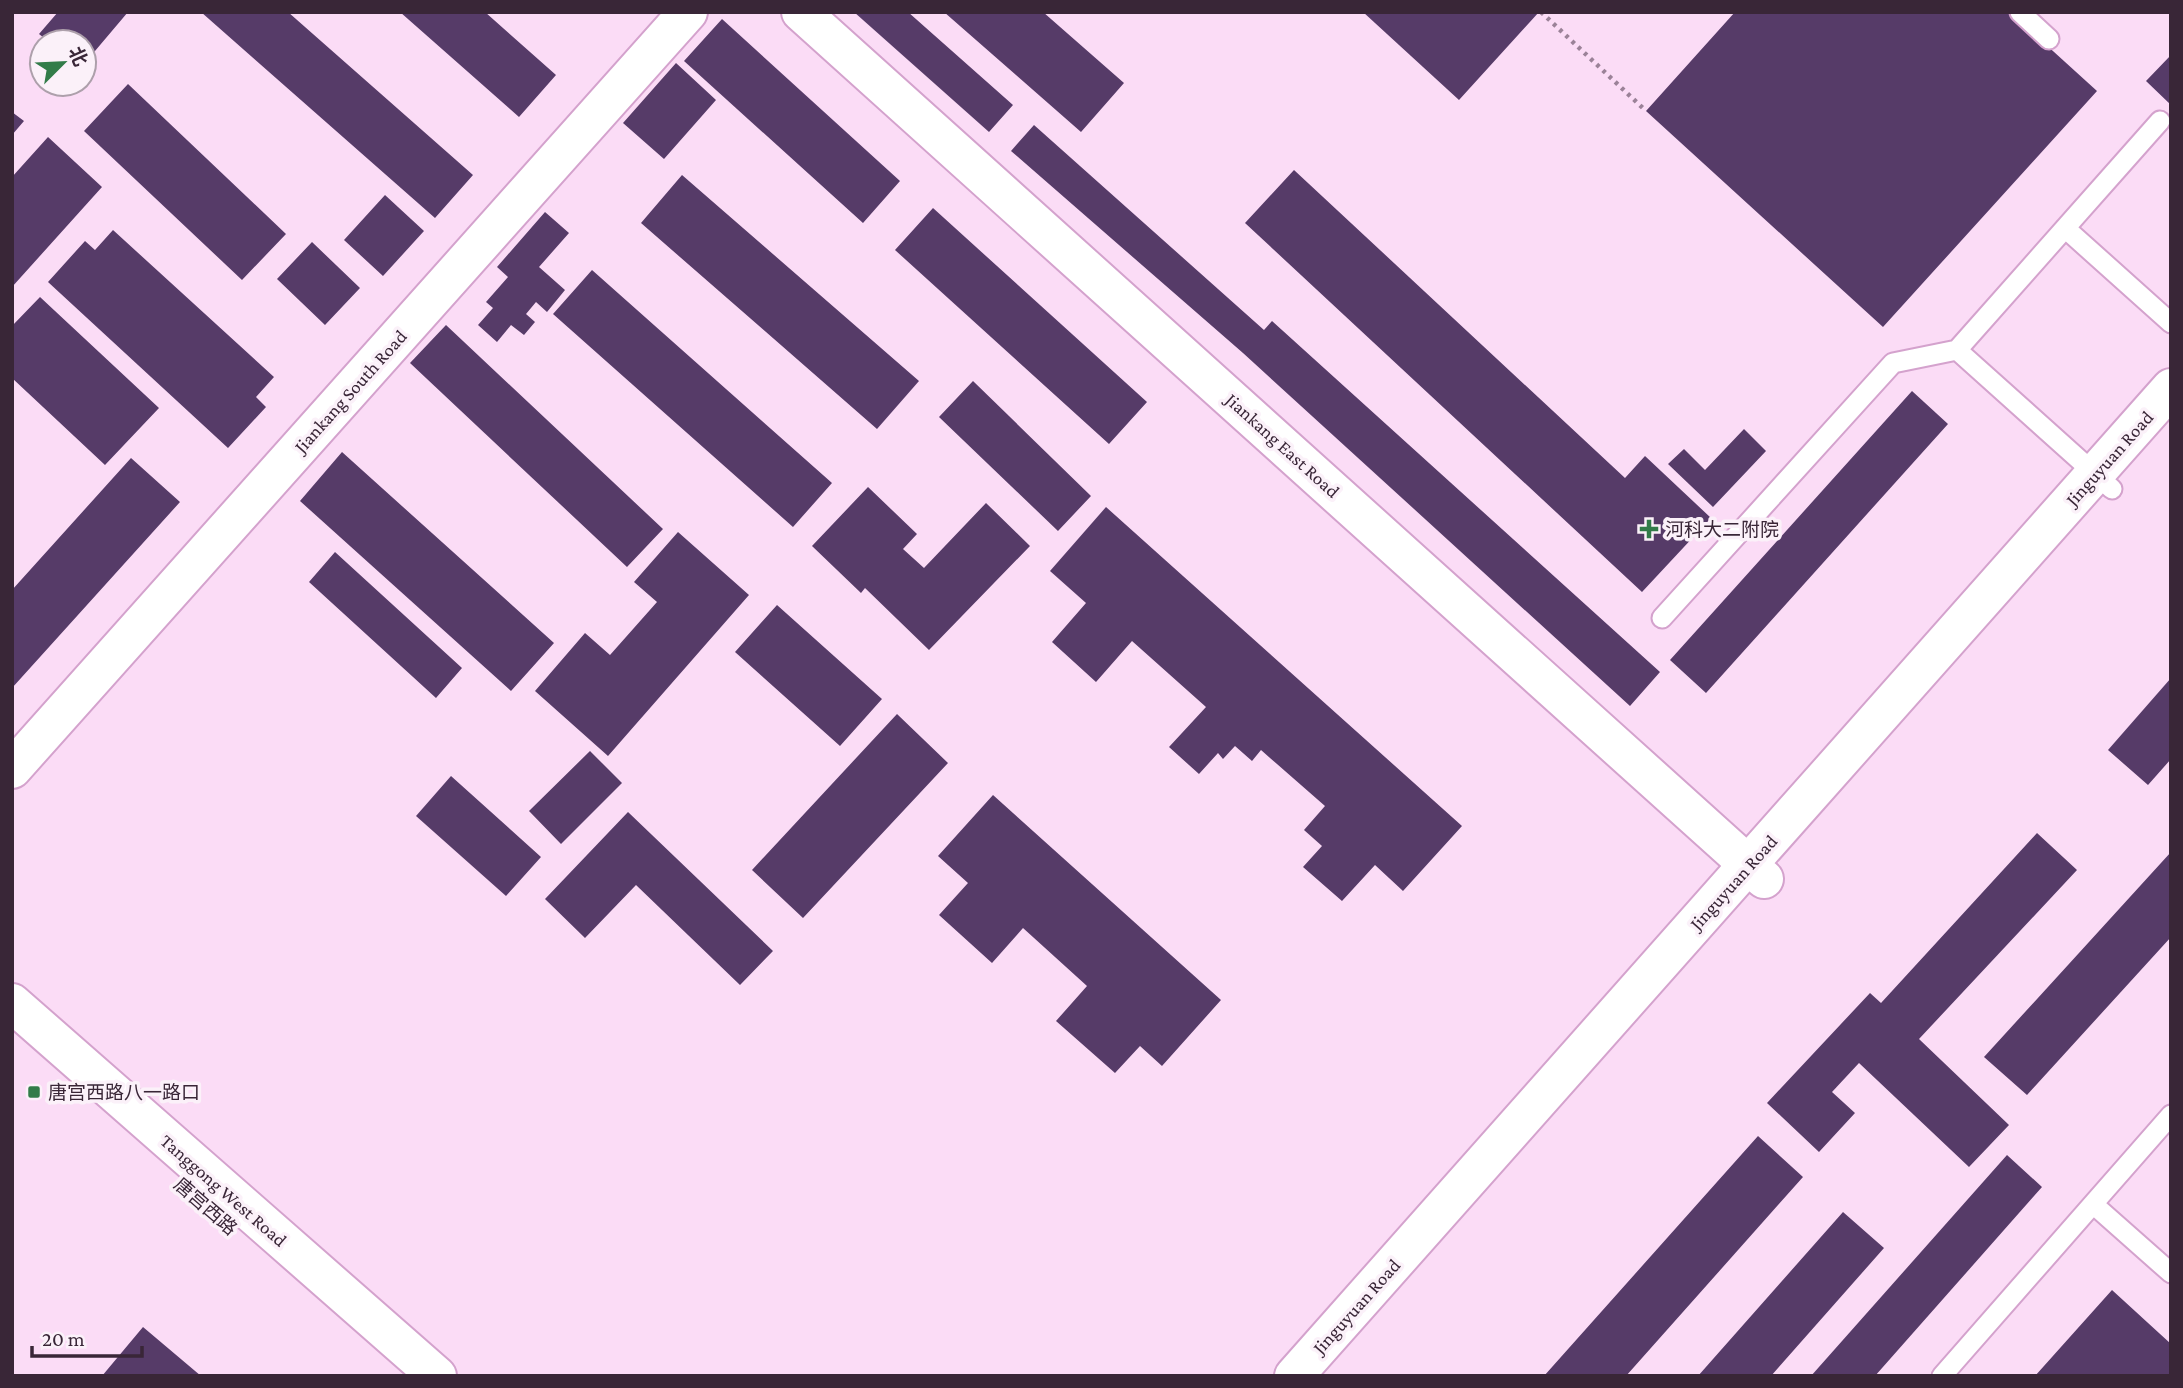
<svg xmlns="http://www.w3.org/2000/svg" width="2183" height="1388" font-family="'Crimson Pro','Noto Sans SC',serif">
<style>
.building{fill:#563b68}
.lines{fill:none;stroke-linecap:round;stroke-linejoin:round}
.lane-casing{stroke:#d4a2cd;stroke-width:23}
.street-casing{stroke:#d4a2cd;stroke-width:42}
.secondary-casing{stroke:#d4a2cd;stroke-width:42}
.path{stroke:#9b8298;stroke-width:4.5;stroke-dasharray:3.5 5;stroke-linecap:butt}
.lane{stroke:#fff;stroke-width:19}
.street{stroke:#fff;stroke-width:38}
.secondary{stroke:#fff;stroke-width:38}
.poi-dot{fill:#327c49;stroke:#fbf1f9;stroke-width:2.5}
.labels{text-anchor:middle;stroke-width:7;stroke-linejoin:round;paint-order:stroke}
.street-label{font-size:19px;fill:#392637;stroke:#fbf1f9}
.poi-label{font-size:19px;fill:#392637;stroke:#fbf1f9;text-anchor:start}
</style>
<rect width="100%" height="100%" fill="#fbdcf6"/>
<!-- building -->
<path class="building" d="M58,12H128L84,64V42H49L39,34Z
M201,12H288L473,175L435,218Z
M400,12H485L556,75L519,117Z
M854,12H908L1013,105L989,132Z
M944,12H1043L1124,83L1081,132Z
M1363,12H1539L1459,100Z
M1735,12H2010L2097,91L1883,327L1646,111Z
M722,19L900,181L863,223L684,61Z
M2171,55V105L2146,81Z
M676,63L716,100L664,159L623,123Z
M128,84L286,234L242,280L84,131Z
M12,112L24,121L12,135Z
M1034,125L1264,330L1272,321L1660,672L1630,706L1243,353L1011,151Z
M48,137L102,187L12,287V177Z
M1294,170L1625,478L1645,456L1711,518L1642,592L1245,223Z
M682,175L919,381L877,429L641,223Z
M385,195L424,231L383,276L344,240Z
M933,208L1147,402L1109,444L895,250Z
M545,212L569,233L539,267L565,290L547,312L536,302L526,314L535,322L524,335L511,325L497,342L478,325L493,308L486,302L508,277L497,267Z
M113,230L274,377L256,397L266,407L228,448L48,282L85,241L95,250Z
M312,242L360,288L325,325L277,279Z
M592,270L832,483L793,527L553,314Z
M40,297L159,408L105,465L12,378V326Z
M446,325L663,529L627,567L410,363Z
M973,381L1091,496L1058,531L939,417Z
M1912,391L1948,424L1706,693L1670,660Z
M1744,429L1766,451L1713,507L1668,464L1684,449L1705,470Z
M342,452L554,643L511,691L300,501Z
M131,458L180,502L12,688V590Z
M868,487L917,534L903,549L924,568L986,503L1030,546L929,650L865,588L861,593L812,546Z
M1106,507L1462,826L1403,891L1375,865L1342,901L1303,867L1322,846L1304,830L1325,806L1261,750L1252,761L1235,746L1223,759L1218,753L1199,774L1169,747L1206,707L1132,641L1096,682L1052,642L1086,603L1050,571Z
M678,532L749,595L608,756L535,691L585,633L610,655L657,602L634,582Z
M335,552L462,668L436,698L309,582Z
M777,605L882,699L840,746L735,652Z
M2171,678V759L2148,785L2108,750Z
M897,714L948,763L803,918L752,870Z
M590,751L622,783L561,844L529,811Z
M451,776L541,857L506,896L416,816Z
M993,795L1221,1000L1162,1066L1140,1046L1115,1073L1056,1021L1087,986L1023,928L992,963L939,915L968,883L938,856Z
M628,812L773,951L740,985L636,885L585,938L545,899Z
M2037,833L2077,870L1919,1039L2009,1125L1969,1167L1859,1063L1832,1092L1855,1113L1819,1152L1767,1103L1870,993L1881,1003Z
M2171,852V937L2027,1095L1984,1057Z
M1758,1136L1803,1177L1626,1376H1544Z
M2007,1155L2042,1187L1875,1376H1811Z
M1843,1212L1884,1248L1771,1376H1698Z
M2112,1290L2171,1344V1376H2035Z
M143,1327L201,1376H102Z"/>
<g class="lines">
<defs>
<path id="lane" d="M2020,12L2049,39
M2065,228L2171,323
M1957,350L2112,489
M1662,618L1893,363L1957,350L2160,121
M2093,1204L2171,1273
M1942,1376L2171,1115"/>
<path id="street" d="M12,769L688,12"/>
<path id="secondary" d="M801,12L1764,879
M12,1003L437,1376
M1294,1376L2171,388"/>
</defs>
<!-- lane casing -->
<use href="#lane" class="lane-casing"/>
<!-- street casing -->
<use href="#street" class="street-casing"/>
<!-- secondary casing -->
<use href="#secondary" class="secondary-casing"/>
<!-- path -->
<path class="path" d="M1541,12L1646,111"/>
<!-- lane -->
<use href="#lane" class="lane"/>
<!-- street -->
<use href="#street" class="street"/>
<!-- secondary -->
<use href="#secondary" class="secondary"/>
</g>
<!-- markers -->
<g class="poi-dot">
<path d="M1645.5 518.5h7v7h7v7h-7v7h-7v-7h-7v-7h7z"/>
<rect x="27" y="1085" width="14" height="14" rx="3.5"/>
</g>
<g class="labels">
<!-- street labels -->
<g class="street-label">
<text transform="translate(350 391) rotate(-48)" y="7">Jiankang South Road</text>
<text transform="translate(1283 445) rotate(42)" y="7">Jiankang East Road</text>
<text transform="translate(2109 458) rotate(-48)" y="7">Jinguyuan Road</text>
<text transform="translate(1733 882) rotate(-48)" y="7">Jinguyuan Road</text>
<text transform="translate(224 1190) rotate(41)" y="7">Tanggong West Road</text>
<text transform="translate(206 1206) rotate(41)" y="7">唐宫西路</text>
<text transform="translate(1356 1306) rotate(-48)" y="7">Jinguyuan Road</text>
</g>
<!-- poi labels -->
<g class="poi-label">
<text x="1665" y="536">河科大二附院</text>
<text x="48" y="1099">唐宫西路八一路口</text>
</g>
</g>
<!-- border -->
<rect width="2183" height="1388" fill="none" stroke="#392637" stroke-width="28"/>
<!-- north arrow -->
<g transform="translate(63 63) rotate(66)"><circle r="33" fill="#fbf1f9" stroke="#ada0ab" stroke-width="2"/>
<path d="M0-5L12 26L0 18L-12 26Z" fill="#327c49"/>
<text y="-10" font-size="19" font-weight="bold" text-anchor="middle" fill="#392637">北</text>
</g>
<!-- scale -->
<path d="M32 1346v10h110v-10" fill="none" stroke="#392637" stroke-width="3.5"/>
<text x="42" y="1346" font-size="21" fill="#392637" stroke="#fbf1f9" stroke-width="5" paint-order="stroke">20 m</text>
</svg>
